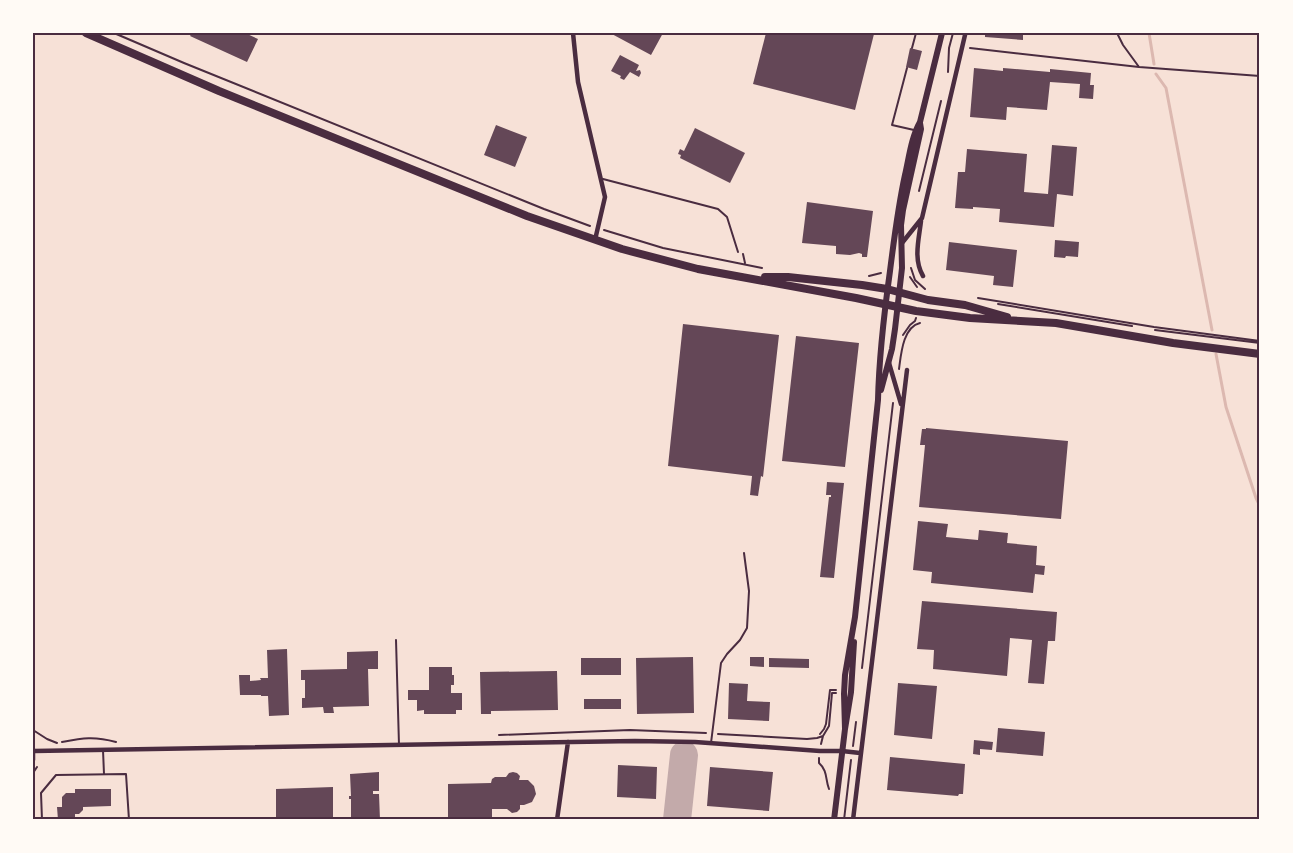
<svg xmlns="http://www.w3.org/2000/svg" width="1293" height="853" font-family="Helvetica,sans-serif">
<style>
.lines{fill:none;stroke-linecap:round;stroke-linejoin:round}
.stream{stroke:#dcb8b0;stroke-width:3}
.taxiway{stroke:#c3aaaa;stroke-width:28}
.building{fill:#644757}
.path{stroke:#4a2c40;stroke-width:2}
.service{stroke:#4a2c40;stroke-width:2}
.minor{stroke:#4a2c40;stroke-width:4.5}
.tertiary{stroke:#4a2c40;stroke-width:6}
.primary{stroke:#4a2c40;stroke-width:8}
.neatline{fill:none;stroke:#4a2c40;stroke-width:2}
</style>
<rect width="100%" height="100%" fill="#f7e1d7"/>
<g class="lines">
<!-- stream -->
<path class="stream" d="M1149,33L1154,64
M1156,74L1166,88L1212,330
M1216,354L1226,407L1256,498L1260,506"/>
<!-- taxiway -->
<path class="taxiway" d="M677,820L684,755"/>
</g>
<!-- building -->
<path class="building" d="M192,33H245L258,39L247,62L190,36Z
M610,33H663L651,55Z
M766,33L874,34L855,110L753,84Z
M985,33H1023V40L985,37Z
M910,48L922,51L917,70L906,67Z
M620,55L639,65L636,71L640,70L641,73L639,77L630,72L624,80L620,78L621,76L611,71Z
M974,68L1003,71V68L1050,72V69L1091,73L1090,85H1094L1093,99L1079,98L1080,84L1050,82L1047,110L1007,107L1006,120L970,117Z
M496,125L527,137L515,167L484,155Z
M695,128L745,153L730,183L680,158L681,155L678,154L680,149L684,151Z
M1052,145L1077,147L1073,196L1057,194L1054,227L999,222L1000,209L973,207V209L955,208L958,172H965L967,149L1027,154L1024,192L1048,194Z
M807,202L873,211L867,257H862V254L859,253L850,255L836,254V246L802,243Z
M1055,240L1079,242L1078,257L1066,256L1065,258L1054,257Z
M949,242L1017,250L1013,287L993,285L994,276L946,270Z
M683,324L779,335L763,477L761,476L758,496L750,495L752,476L668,466Z
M796,336L859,343L845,467L782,461Z
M926,428L1068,441L1061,519L919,507L925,445H920L922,429H926Z
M827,482L844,483L834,578L820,577L829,497H831V495H826Z
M918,521L948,524L946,537L978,540L979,530L1008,533L1007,543L1037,546L1036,565L1045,566L1044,575L1035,574L1033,593L931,583L932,572L913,570Z
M922,601L1057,612L1055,641H1048L1044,684L1028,683L1032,640L1010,638L1007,676L933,669L934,650L917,649Z
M287,649L289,715L269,716L268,696H261V695H240L239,675H250V681L261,680L260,678H268L267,650Z
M378,651V669H368L369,706L333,707L334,713H324L323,707L302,708V698H305V680H301V670L347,669V652Z
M693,657L694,713L637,714L636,658Z
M750,657H764V667L750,666Z
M581,658H621V675H581Z
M769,658L809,659V668L769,667Z
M429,667H452V675H454V685H451V693H462V710H456V714H424V710L417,711V700H408V690H429Z
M557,671L558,710L491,711V714H481L480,672Z
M729,683L748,684L747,701L770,702L769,721L728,719Z
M898,683L937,686L932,739L894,735Z
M584,699H621V709H584Z
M998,728L1045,732L1043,756L996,752Z
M974,740L993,742L992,750L980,749V755L973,754Z
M890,757L965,764L963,794H959L958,796L887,790Z
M618,765L657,767L656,799L617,797Z
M710,767L773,772L769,811L707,806Z
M379,772V791H373V794H379L380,820H351V799H349V796H351L350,774Z
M513,772L517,773L520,776L519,780H528L534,786L536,794L532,802L524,805H520V809L517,812L512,813L507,809H492V820H448V784L491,783L492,779L495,777H506L509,773Z
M333,787V820H276V789Z
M75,789H111V806L83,807V810L79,814H75V820H58L57,807H62V797L66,793H75Z"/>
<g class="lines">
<!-- path -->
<path class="path" d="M114,33L184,63L544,209L590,226
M1117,33L1123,45L1139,67
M970,48L1139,67L1260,76
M948,72L949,48L953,33
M919,191L941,101
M604,230L663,248L762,268
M743,254L745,263
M911,268L915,280L925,289
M869,276L881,273
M910,277L917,287
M978,298L1154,327L1260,341
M998,304L1132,326
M1155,330L1260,343
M903,335L910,325L915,321L916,318
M899,369C901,354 903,327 920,323
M862,668L893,403
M33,730L47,739L57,743
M718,734L807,739L817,738L823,736
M820,734L824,729L826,724L830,690H836
M499,735L630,730L706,733
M62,742C83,738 94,736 116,742
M821,744L823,736L829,726L832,693H836
M853,746L856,722
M819,758V763C828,771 825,779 829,789
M33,773L37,767
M844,820L851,760"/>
<!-- service -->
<path class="service" d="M912,48L916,33
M907,68L892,125L914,130
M603,179L718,209L727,217L738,252
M396,640L399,745
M711,743L721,663L727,654L740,640L747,628L749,591L744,553
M103,750L104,774
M42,820L41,793L56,775L126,774L129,820"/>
<!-- minor -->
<path class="minor" d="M573,33L578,82L605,197L595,240
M921,221C919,239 913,259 923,276
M902,243L922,218L965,35V33
M889,363L901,404
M33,749V760
M34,751L635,741L695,742L820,751H842L860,753
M557,820L568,742
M853,820L907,370"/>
<!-- tertiary -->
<path class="tertiary" d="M881,390L892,349L895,329L902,268L901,225L903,210L921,129L920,123
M845,729L844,694L845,675L855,617L878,400C879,357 884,314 890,271C894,239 898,207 905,175C909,158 911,138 920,122L942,33
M834,820L845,729L851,692L854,642"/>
<!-- primary -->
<path class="primary" d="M86,33L219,91L527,216L622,249L698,269L856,298L916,311L970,318L1056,323L1173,343L1260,354
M765,277H788L862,285L887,289L928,300L965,305L1007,317"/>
</g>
<!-- border -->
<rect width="1293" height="853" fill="none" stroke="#fffaf5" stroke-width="69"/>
<rect x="34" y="34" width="1224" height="784" class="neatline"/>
</svg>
